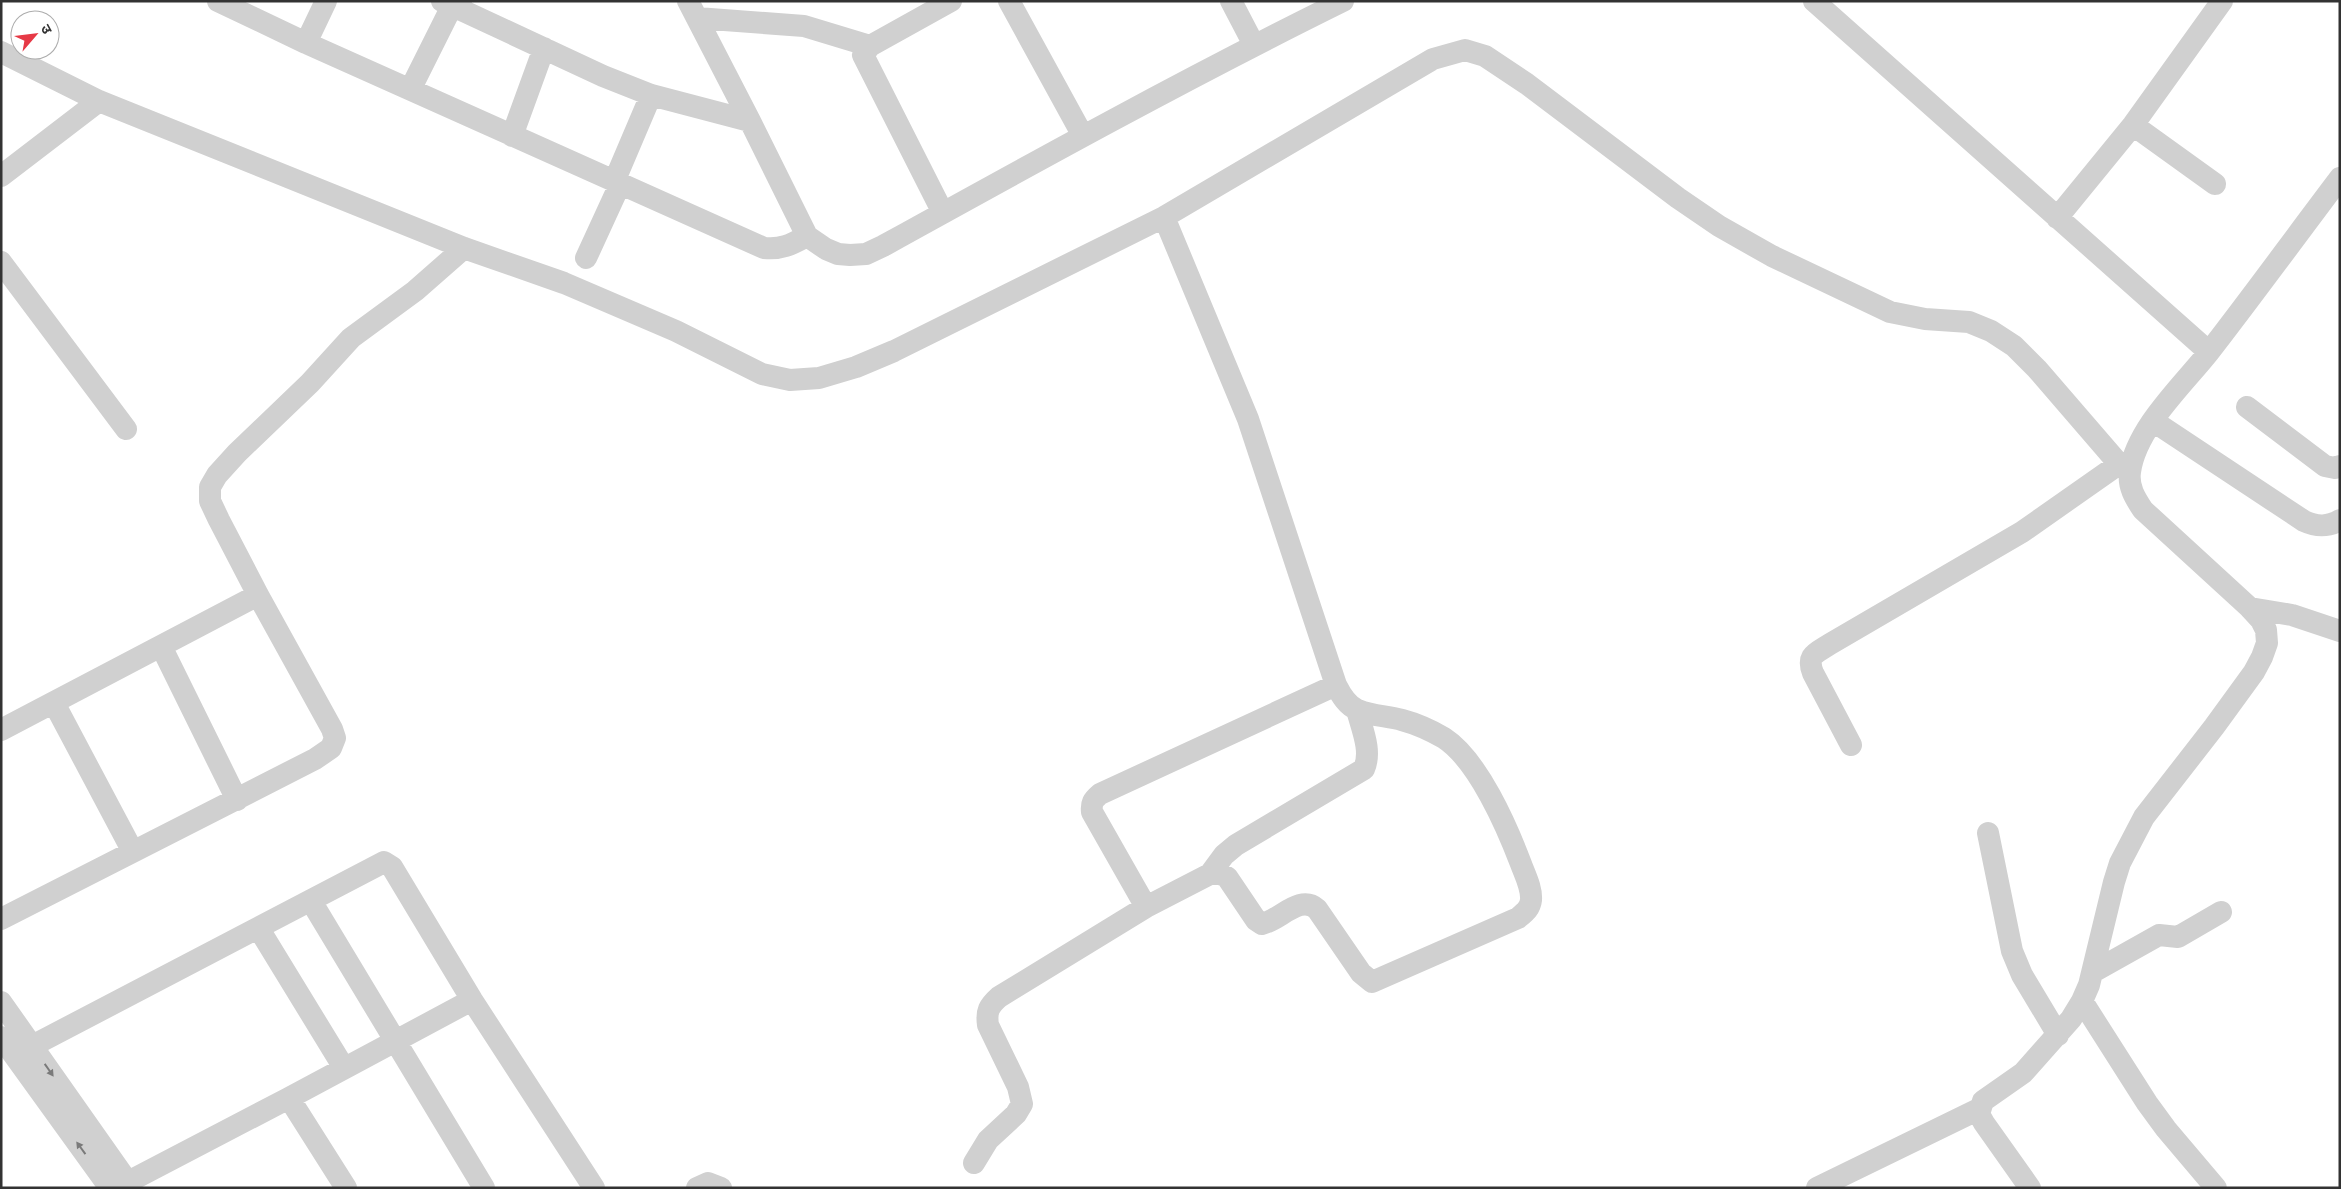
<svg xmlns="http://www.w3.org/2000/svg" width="2341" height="1189" font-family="'Work Sans','Noto Sans Devanagari',sans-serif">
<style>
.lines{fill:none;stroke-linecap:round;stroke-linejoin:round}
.minor{stroke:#d0d0d0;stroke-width:22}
.oneway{fill:#7a7a7a}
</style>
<rect width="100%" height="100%" fill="#fff"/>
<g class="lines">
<!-- minor -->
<path class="minor" d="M218,1L306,43L764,248C782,250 792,244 807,236
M442,1L603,76L651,95L750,121
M688,1L750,121L807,236L826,249L838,254L850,255L866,254L883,246C1035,162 1187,78 1343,1
M1009,1L1083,136
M1231,1L1254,45
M1814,1L2209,352
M697,18L804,26L870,46
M306,43L326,1
M1,52L99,101L464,248L564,283L676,331L762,374L790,380L819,378L856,367L894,351L1164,217L1433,59L1465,50L1485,56L1527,84L1678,198L1719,226L1772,256L1890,312L1925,319L1969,322L1991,331L2014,346L2037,369L2119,464L2130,471
M411,88L452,6L461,1
M2133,125L2215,184
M512,136L544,48
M1,176L99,101
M614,182L651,95
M943,213L863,55L870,46L951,1
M2057,218L2133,125L2222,1
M586,258L620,184
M1,262L126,429
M2247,407L2325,466L2335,468L2340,466
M2153,421L2304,521C2317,527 2328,527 2340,520
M2250,608L2292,615L2340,631
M161,646L237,800
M54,703L132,850
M1,730L258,595
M1851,745L1813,673C1806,655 1816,653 1830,644L2022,532L2119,464
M1988,833L2012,951L2022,975L2058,1035
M1210,874L1224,855L1236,845L1364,769C1372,751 1362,729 1357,710
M311,901L484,1188
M1146,907L1092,812C1091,803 1093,800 1100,794L1336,685
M1,919L315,759L331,748L335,738L332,729L258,595L219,520L210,501V487L217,475L237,453L310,383L351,338L415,291L464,248
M259,929L344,1068
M2093,972L2159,935L2178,937L2221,912
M2082,1001L2147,1103L2166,1129L2216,1188
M1,1002L132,1188
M1,1037L110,1188
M32,1046L384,862L392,867L472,1000L594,1188
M974,1163L988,1140L1016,1114L1022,1104L1018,1087L988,1025C986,1011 989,1006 999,997L1146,907L1210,874H1220L1227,877L1256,920L1262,924C1280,920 1300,894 1317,909L1361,973L1372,982L1518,918C1524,913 1530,909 1531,900C1532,888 1525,875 1521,864C1507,827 1478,760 1444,738C1432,731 1417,724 1402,720C1388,716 1371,716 1358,710C1347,706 1341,695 1336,685L1248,419L1164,217
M128,1182L289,1098
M346,1188L289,1098L472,1000
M697,1188L708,1183L721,1188
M1817,1188L1979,1109
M2030,1188L1984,1123L1979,1114L1983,1101L2023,1073L2071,1019L2082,1001L2089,985L2114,882L2120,863L2144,817L2214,727L2254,672L2262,657L2267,643L2266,630L2261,620L2250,608L2143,510C2135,498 2128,487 2130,472C2136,428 2183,385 2209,352C2254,294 2296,236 2340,178"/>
</g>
<!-- one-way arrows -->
<defs><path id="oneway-solid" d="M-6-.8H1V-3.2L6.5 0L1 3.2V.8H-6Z" transform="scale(1.25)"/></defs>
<g class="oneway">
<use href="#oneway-solid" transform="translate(49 1070) rotate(55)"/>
<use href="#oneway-solid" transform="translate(81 1148) rotate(-126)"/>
</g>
<!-- border -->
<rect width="2341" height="1189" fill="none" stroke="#333333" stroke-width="5"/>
<!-- north arrow -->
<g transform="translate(35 35) rotate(62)"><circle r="24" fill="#ffffff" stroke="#adadad"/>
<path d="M0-4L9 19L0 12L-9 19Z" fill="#e63946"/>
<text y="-8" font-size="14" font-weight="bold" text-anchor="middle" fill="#333333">उ</text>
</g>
</svg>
